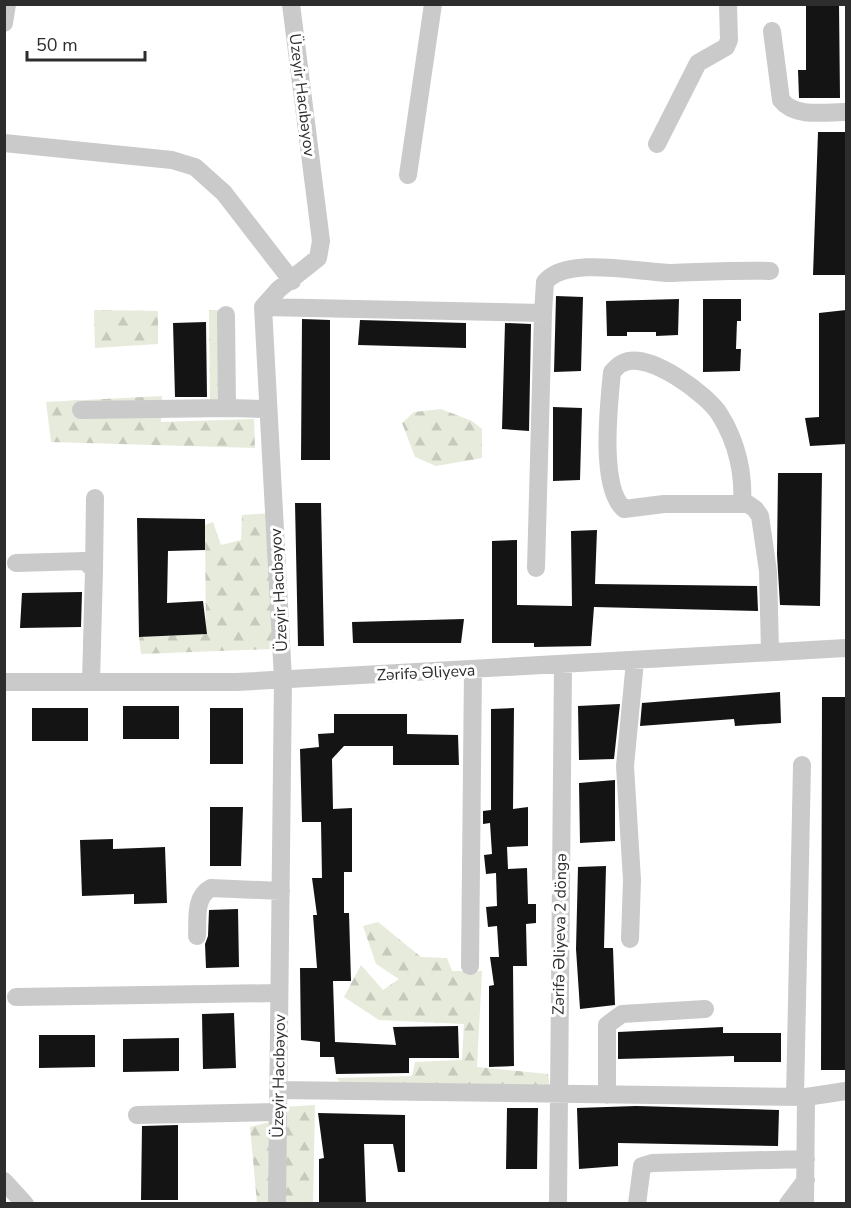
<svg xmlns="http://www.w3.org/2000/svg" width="851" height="1208" font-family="'Nunito Sans',sans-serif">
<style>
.forest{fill:url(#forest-firs)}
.building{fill:#141414}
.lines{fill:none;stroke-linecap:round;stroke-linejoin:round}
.minor{stroke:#cacaca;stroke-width:18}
.labels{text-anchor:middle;stroke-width:6;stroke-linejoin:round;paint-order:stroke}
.street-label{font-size:16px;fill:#2d2d2d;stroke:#fff}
</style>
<defs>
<pattern id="forest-firs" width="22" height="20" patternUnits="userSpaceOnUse" patternTransform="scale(1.5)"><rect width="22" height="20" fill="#e6ebdb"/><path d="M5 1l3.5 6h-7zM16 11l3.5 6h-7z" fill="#c6cabc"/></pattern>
</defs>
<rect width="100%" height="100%" fill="#fff"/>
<!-- forest -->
<path class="forest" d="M94,310L158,311V344L95,348Z
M209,310H221V403L210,404Z
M162,396L161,422L254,419L255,448L51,442L46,402Z
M441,409L472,421L482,429V458L436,466L415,457L402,423L414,412Z
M270,513L272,649L141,654L139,637L206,634L205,525L213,522L221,545L241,540L242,515Z
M378,922L421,957L447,958L452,971H482L477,1067L548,1074L550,1088L342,1086L337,1078L412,1076L415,1062L462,1060L464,1024L379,1020L344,997L361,965L383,990L399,979L376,964L363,926Z
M315,1105L313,1203L281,1204L283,1107Z
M273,1121L271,1203H257L250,1127Z"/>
<!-- building -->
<path class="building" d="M806,4H839L840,98H799L798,70H806Z
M818,132H846V275H813Z
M556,296L583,297L581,371L554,372Z
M679,299L678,335L656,336V332H627V336H607L606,301Z
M703,299H741V321H737L736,349H741L740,371L703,372Z
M846,310V444L810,446L805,418L819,417V313Z
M302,319L330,320V460H301Z
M360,320L466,323V348L358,345Z
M206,322L207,397H175L173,323Z
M505,323L531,324L529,431L502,429Z
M553,407L582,408L580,480L553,481Z
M778,473H822L820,606L780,605L777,555Z
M295,503H321L324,646H298Z
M137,518L205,519V550L168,551L167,603L203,601L207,634L139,637Z
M597,530L595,584L757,586L758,611L594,607L591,646L534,647V643H492V541L517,540V605L572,606L571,531Z
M82,592L81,627L20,628L22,593Z
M464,619L461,643H353L352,622Z
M780,692L781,723L735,726L734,719L640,726L642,703Z
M822,697H846V1070H821Z
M620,704L614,759L579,760L578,706Z
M123,706H179V739H123Z
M32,708H88V741H32Z
M210,708H243V764H210Z
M514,708L513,809L528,807V846L507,847L508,869L527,868L528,904H536V923L526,924L527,966H513L514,1066L489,1067V986L494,985L490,957H499L497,926L488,927L486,907L497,906L496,873L486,874L484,855L492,854L490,823L483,824V811L491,810V709Z
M334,714H407V734L458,735L459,765H393V746H344L332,759L333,809L352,808V872H344V913H349L351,981H333L335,1042L396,1045L393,1027L458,1026L459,1058H409V1073L336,1074L334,1057H320V1042L301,1040L300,968H317L313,915H317L312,878H322L321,822H302L300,749L319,747L318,734L334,733Z
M615,780V841L580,843L579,783Z
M210,807H243L241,866H210Z
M113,839V849L165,847L167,903L134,904V894L82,896L80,840Z
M606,866L604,948H613L615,1005L580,1009L576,949L578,867Z
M238,909L239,967L206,968L205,944L208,936L209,910Z
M234,1013L236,1068L203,1069L202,1014Z
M723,1027V1033H781V1062H734V1056L618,1059V1032Z
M39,1035H95V1067L39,1068Z
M179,1038V1071L123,1072V1039Z
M636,1106L779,1110L778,1146L618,1143V1166L579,1169L577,1108Z
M507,1108H538L537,1169H506Z
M318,1113L405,1115V1172H398L393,1144H364L366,1203H319V1159L324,1158Z
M178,1125V1200H141L142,1126Z"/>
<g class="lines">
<!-- minor -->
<path class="minor" d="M4,23L7,4
M772,31L781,100C795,118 825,112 846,112
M4,143L172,160L195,167L224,193L292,281
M657,144L698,63L726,47L729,40L728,4
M408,175L433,4
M263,307L543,313L536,568
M543,313L545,282C568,255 640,273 672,273C705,272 737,270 770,271
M226,315L227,408L268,409
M81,410L227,408
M742,504C744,474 737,442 720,415C708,395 648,350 623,363C619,364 615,369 612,372C609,404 599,487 624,509L664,504H748L755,509L760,516L768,571L770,651
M16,563L85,561L94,570L91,682
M94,570L95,498
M4,682H237L846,648
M197,936C198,919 194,897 211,888L281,891
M630,939L632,880L625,766L635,661
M470,966L473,669
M16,997L279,993
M278,1090L806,1097L846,1091
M607,1095V1025L622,1014L705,1009
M795,1097L802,765
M137,1115L278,1112
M4,1181L25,1204
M277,1204L283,679L263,307L279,289L318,258L321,241L291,4
M558,1204L563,665
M637,1204L642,1166L652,1163L806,1159
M788,1204L806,1180
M805,1204L806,1097"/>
</g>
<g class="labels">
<!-- street labels -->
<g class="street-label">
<text transform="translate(303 95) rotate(83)" y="6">Üzeyir Hacıbəyov</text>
<text transform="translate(278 590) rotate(-93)" y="6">Üzeyir Hacıbəyov</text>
<text transform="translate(426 672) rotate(-3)" y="6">Zərifə Əliyeva</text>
<text transform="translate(559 934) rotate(-89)" y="6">Zərifə Əliyeva 2 döngə</text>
<text transform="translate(278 1076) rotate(-89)" y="6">Üzeyir Hacıbəyov</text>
</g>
</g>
<!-- border -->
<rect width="851" height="1208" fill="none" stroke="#2d2d2d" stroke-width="12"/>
<!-- scale -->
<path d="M27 51v9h118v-9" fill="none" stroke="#2d2d2d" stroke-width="3"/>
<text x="36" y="51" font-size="18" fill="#2d2d2d" stroke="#ffffff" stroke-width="4.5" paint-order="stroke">50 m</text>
</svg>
